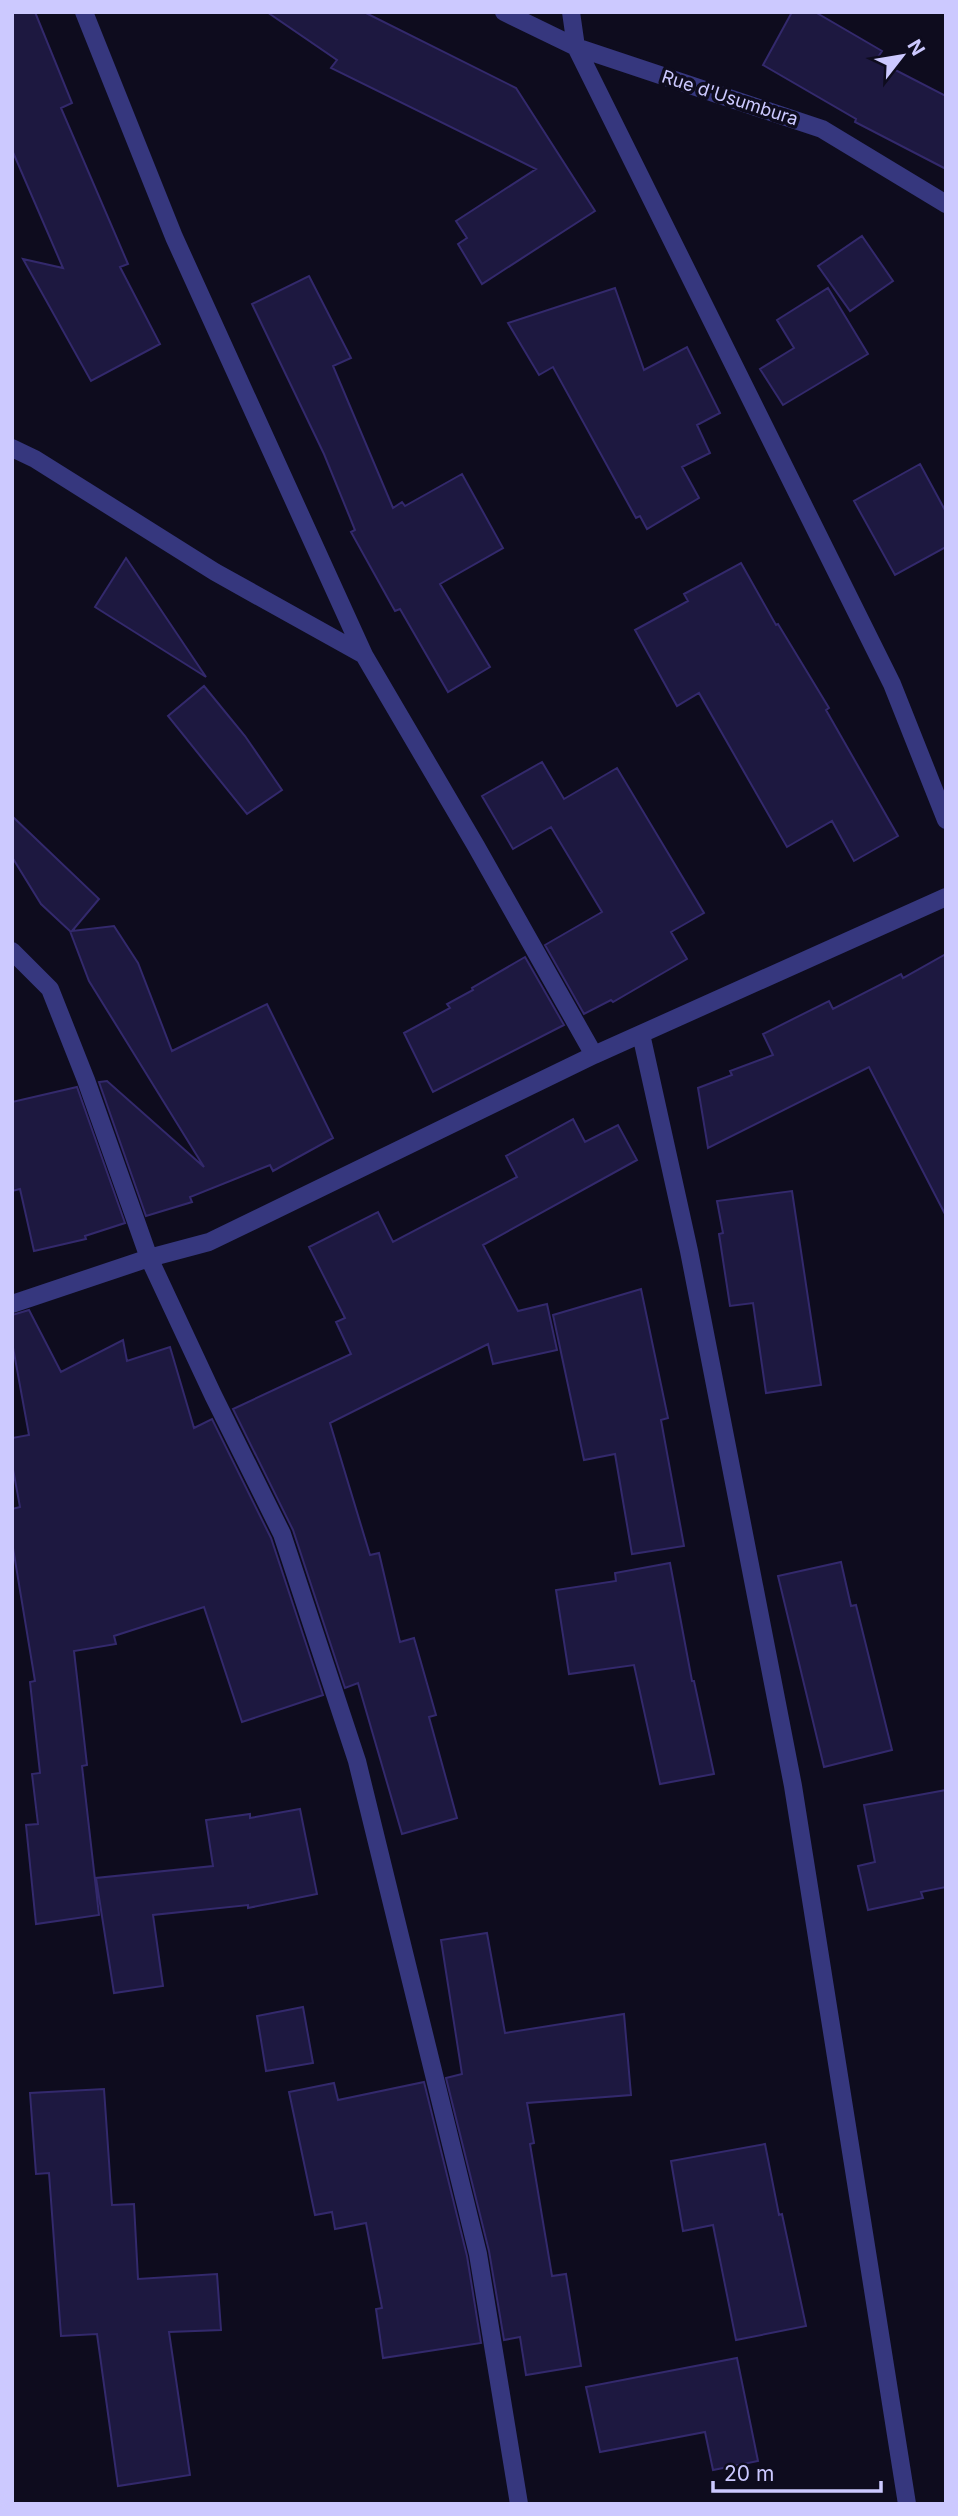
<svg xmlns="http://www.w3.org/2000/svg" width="958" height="2516" font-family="Inter,sans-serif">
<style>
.building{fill:#1d1840;stroke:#33296c;stroke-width:2}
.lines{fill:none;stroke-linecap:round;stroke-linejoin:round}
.street{stroke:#36377e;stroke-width:18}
.labels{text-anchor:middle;stroke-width:7;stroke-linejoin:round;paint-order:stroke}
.street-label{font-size:18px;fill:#ccc9ff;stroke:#0e0c1e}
</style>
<rect width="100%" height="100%" fill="#0e0c1e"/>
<!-- building -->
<path class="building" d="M12,12H35L72,103L61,108L128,264L120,267L160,344L91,381L23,259L63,268L12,150Z
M267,12H364L516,88L595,211L482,284L458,244L467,238L456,221L536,169L331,68L337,60Z
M792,12H815L882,51L876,60L946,96V169L855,122L856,119L763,65Z
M862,236L893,281L850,311L818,266Z
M309,276L351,358L333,366L393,508L402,502L405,506L462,474L503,548L440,584L490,667L448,692L400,609L395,611L351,532L355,530L324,454L252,304Z
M615,288L644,370L687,347L720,413L697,425L710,453L682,467L699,498L647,529L640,516L636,518L553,367L539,375L508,323Z
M828,288L868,354L783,405L760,369L794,348L777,320Z
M920,464L946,512V547L895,575L854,501Z
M126,558L206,677L95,607Z
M741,563L776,625L778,624L829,708L826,710L898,836L854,861L832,821L787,847L699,693L677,706L635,630L688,601L684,594Z
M204,686L245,736L282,790L247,814L168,716Z
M542,762L564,799L617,768L704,913L671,932L687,959L613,1002L611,1000L584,1014L545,945L602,912L551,827L513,849L482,796Z
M12,816L99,899L72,931L114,926L138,963L172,1051L267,1004L333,1138L273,1171L270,1165L190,1197L192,1202L146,1216L99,1082L107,1081L204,1167L89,981L70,931L41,904L12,857Z
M946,954V1216L869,1067L708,1148L698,1088L732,1075L730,1071L773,1055L763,1034L829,1001L833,1009L901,974L903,978Z
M525,957L564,1025L433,1092L404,1033L450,1008L447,1004L473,990L472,988Z
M77,1087L125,1223L85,1236L86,1239L34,1251L20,1189L12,1191V1102Z
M573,1119L585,1142L618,1125L637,1160L483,1245L518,1311L547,1304L557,1350L493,1364L488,1344L330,1423L370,1555L379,1553L400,1642L414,1638L436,1715L429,1717L457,1818L402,1834L358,1683L345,1688L293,1530L233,1409L351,1354L336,1322L345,1318L309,1247L378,1212L393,1242L517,1177L506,1156Z
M792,1191L821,1385L766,1393L753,1303L730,1306L719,1234L723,1233L717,1201Z
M641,1289L668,1418L661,1420L684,1546L632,1554L615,1454L584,1460L553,1315Z
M29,1310L61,1372L123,1340L127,1361L170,1347L194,1428L212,1419L271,1538L323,1695L242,1722L204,1607L114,1636L116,1644L74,1651L87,1765L82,1766L99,1915L36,1924L26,1825L38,1824L32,1774L40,1773L30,1682L35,1681L12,1542V1509L20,1507L12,1464V1438L29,1435L12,1342V1315Z
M841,1562L851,1606L856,1605L892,1750L824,1767L778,1576Z
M670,1563L692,1681H694L714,1774L660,1784L634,1665L569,1674L556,1590L616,1581L615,1573Z
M946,1790V1887L921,1892L923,1898L868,1910L858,1866L875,1862L864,1805Z
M300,1809L317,1894L248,1908V1905L153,1915L163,1986L114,1993L96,1878L213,1866L206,1820L250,1814V1818Z
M487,1933L505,2033L624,2014L631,2095L527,2103L534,2143L530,2144L552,2276L566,2274L581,2366L526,2375L520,2337L504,2340L489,2251L446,2078L462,2074L441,1940Z
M303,2007L313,2063L266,2071L257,2016Z
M424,2082L467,2256L481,2343L383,2358L376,2309L382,2308L366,2223L335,2229L332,2212L315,2215L289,2092L334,2083L338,2100Z
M104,2089L112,2205L134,2204L138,2279L217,2274L221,2330L169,2332L190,2475L118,2486L97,2334L61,2336L49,2173L36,2174L30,2093Z
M765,2144L779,2215L782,2214L806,2326L736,2340L713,2225L683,2231L671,2161Z
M737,2358L758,2461L713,2470L705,2432L600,2452L586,2387Z"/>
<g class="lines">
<!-- street -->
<path class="street" d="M84,12L174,237L364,655L476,846L594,1055
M504,12L576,47L822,129L946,204
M571,12L576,47L892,684L946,820
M12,448L35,459L215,572L364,655
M12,951L50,989L86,1080L149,1258L213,1395L282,1534L357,1761L478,2254L519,2504
M641,1034L689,1251L793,1786L907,2504
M12,1304L149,1258L209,1242L594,1055L946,897"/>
</g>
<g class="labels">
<!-- street labels -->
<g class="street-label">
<text transform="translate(730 98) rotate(18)" y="6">Rue d'Usumbura</text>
</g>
</g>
<!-- border -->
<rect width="958" height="2516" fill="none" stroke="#ccc9ff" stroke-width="28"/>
<!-- north arrow -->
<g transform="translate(902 56) rotate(59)" stroke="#0e0c1e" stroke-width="5" paint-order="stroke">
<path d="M0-5L12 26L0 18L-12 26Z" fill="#ccc9ff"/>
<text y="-10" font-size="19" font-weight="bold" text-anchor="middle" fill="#ccc9ff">N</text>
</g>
<!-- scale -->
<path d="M713 2481v10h168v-10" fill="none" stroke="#ccc9ff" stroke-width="3.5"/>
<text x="724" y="2481" font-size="21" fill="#ccc9ff" stroke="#0e0c1e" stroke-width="5" paint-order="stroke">20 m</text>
</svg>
